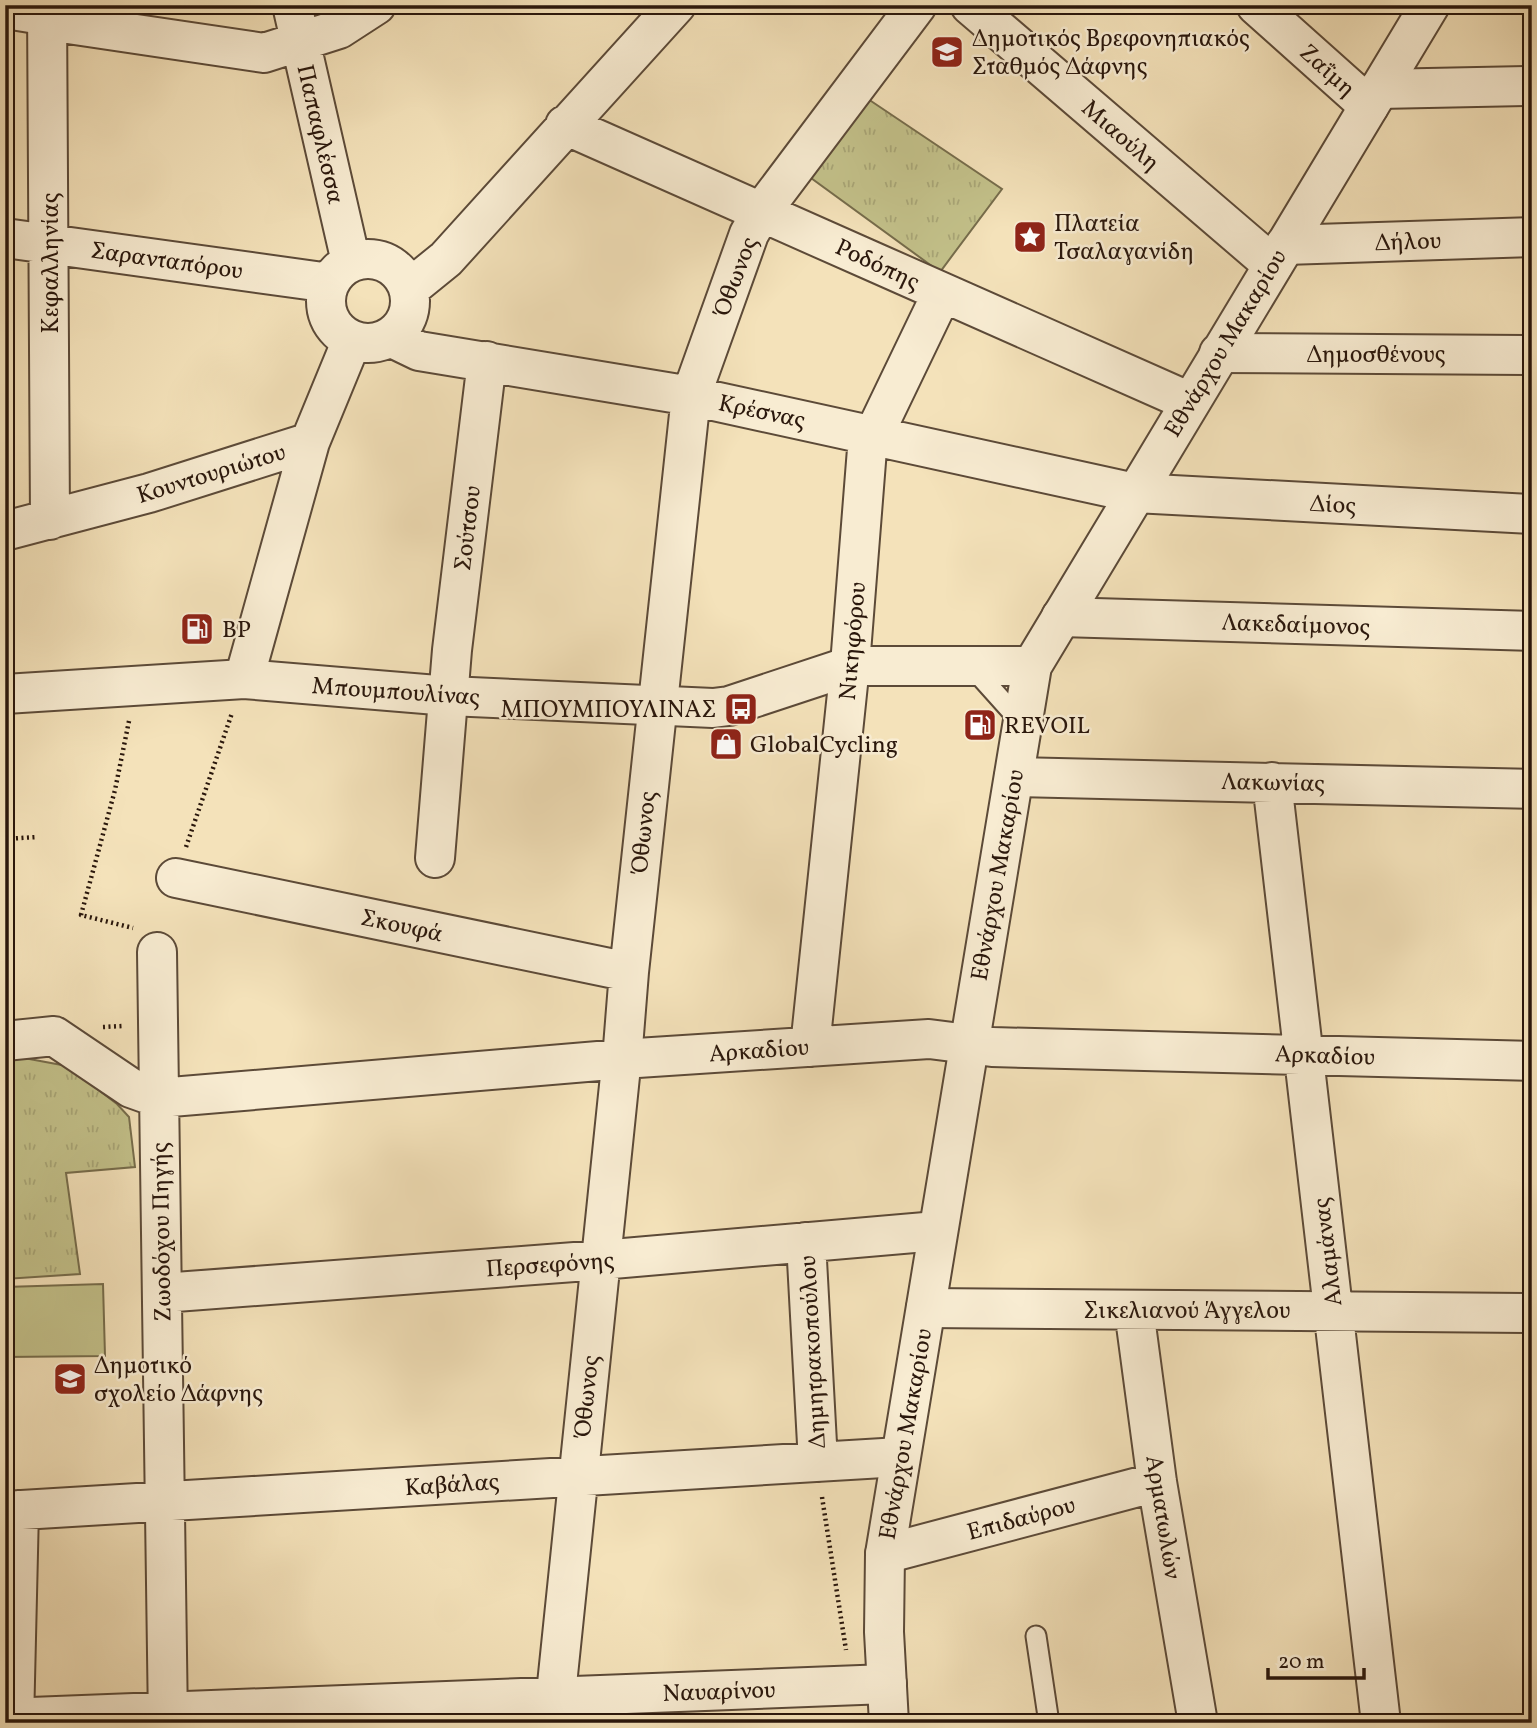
<svg xmlns="http://www.w3.org/2000/svg" width="1537" height="1728" font-family="Vollkorn,serif">
<style>
.grass{fill:#c3c18a;stroke:#766c4b;stroke-width:2}
.park{fill:url(#park-tufts);stroke:#766c4b;stroke-width:2}
.lines{fill:none;stroke-linecap:round;stroke-linejoin:round}
.service-casing{stroke:#5c4a38;stroke-width:23}
.pedestrian-casing{stroke:#5c4a38;stroke-width:32}
.minor-casing{stroke:#5c4a38;stroke-width:42}
.tertiary-casing{stroke:#5c4a38;stroke-width:42}
.path{stroke:#2a170c;stroke-width:4.5;stroke-dasharray:2 3.5;stroke-linecap:butt}
.service{stroke:#f8ecd2;stroke-width:19}
.pedestrian{stroke:#f8ecd2;stroke-width:28}
.minor{stroke:#f8ecd2;stroke-width:38}
.tertiary{stroke:#f8ecd2;stroke-width:38}
.labels{text-anchor:middle;stroke-width:5;stroke-linejoin:round;paint-order:stroke}
.poi-label{font-size:24px;fill:#2a170c;stroke:#f8ecd2;text-anchor:start}
.street-label{font-size:24px;fill:#2a170c;stroke:#f8ecd2}
</style>
<defs>
<pattern id="park-tufts" width="24" height="20" patternUnits="userSpaceOnUse" patternTransform="scale(1.75)"><rect width="24" height="20" fill="#c3c18a"/><path d="M3 7l-1-3M5 7V3M7 7l1-3M15 17l-1-3M17 17v-4M19 17l1-3" fill="none" stroke="#a8a576"/></pattern>
</defs>
<rect width="100%" height="100%" fill="#f4e2ba"/>
<filter id="stains"><feTurbulence type="fractalNoise" baseFrequency=".00286" numOctaves="4"/><feColorMatrix values="0 0 0 0 .2 0 0 0 0 .09 0 0 0 0 .02 0 0 0 .5 -.17"/></filter>
<radialGradient id="worn" r=".72"><stop offset=".6" stop-color="#630" stop-opacity="0"/><stop offset="1" stop-color="#630" stop-opacity=".3"/></radialGradient>
<!-- grass -->
<path class="grass" d="M103,1284L105,1356L5,1357V1287Z"/>
<!-- park -->
<path class="park" d="M868,99L1002,189L940,272L811,178Z
M24,1058L67,1066L117,1104L129,1117L135,1167L66,1173L80,1274L5,1279V1060Z"/>
<g class="lines">
<defs>
<path id="service" d="M971,666L1023,724
M1036,1636L1049,1723"/>
<path id="pedestrian" d="M5,14L48,21"/>
<path id="minor" d="M47,5L50,520
M292,5L351,262
M970,5L1273,265
M1256,5L1369,106
M48,21L264,53L339,29L376,5
M1379,89L1532,86
M565,125C774,216 981,311 1190,402
M5,238L330,283
M1285,245L1532,237
M326 301a42 42 0 1 1 84 0a42 42 0 1 1-84 0Z
M409,289L446,259L676,5
M390,337L419,351L691,396L1135,493L1532,514
M1219,353L1532,355
M5,531L149,493L310,442
M1061,617L1532,631
M244,679L310,442L352,340
M1014,777L1532,789
M1272,782L1381,1723
M435,858L452,650L487,361
M176,878L629,972
M157,952L168,1723
M5,1041L54,1036L131,1088L159,1098L622,1059L929,1039L992,1047L1532,1061
M810,1047L850,665L867,449L942,293
M806,1242L818,1462
M162,1293L601,1260L937,1231
M926,1308L1532,1313
M1134,1310L1157,1482L1198,1723
M5,1511L900,1457
M885,1554L1157,1482
M5,1718L887,1684
M14,1723L19,1510
M553,1723L623,1047L629,972L691,396L749,234L762,211L917,5"/>
<path id="tertiary" d="M5,694L244,679L449,696L713,708L729,706L850,666H1032
M889,1723L884,1632L885,1554L1032,666L1430,5"/>
</defs>
<!-- service casing -->
<use href="#service" class="service-casing"/>
<!-- pedestrian casing -->
<use href="#pedestrian" class="pedestrian-casing"/>
<!-- minor casing -->
<use href="#minor" class="minor-casing"/>
<!-- tertiary casing -->
<use href="#tertiary" class="tertiary-casing"/>
<!-- path -->
<path class="path" d="M129,721L115,790L81,915L133,928
M5,839L37,837
M186,847L232,713
M103,1027L122,1026
M822,1497L846,1650"/>
<!-- service -->
<use href="#service" class="service"/>
<!-- pedestrian -->
<use href="#pedestrian" class="pedestrian"/>
<!-- minor -->
<use href="#minor" class="minor"/>
<!-- tertiary -->
<use href="#tertiary" class="tertiary"/>
</g>
<!-- icons -->
<defs>
<symbol id="school-square" viewBox="-11 -11 22 22"><rect x="-9" y="-9" width="18" height="18" rx="4" fill="#8f2418" stroke="#f8ecd2"/><path d="M0-5L7-2L0 1L-7-2ZM-4 1L0 2.5L4 1V4Q0 6-4 4Z" fill="#fff"/></symbol>
<symbol id="sight-square" viewBox="-11 -11 22 22"><rect x="-9" y="-9" width="18" height="18" rx="4" fill="#8f2418" stroke="#f8ecd2"/><path d="M0-6L1.8-2.2L6-1.7L2.9 1.2L3.7 5.4L0 3.3L-3.7 5.4L-2.9 1.2L-6-1.7L-1.8-2.2Z" fill="#fff"/></symbol>
<symbol id="fuel-square" viewBox="-11 -11 22 22"><rect x="-9" y="-9" width="18" height="18" rx="4" fill="#8f2418" stroke="#f8ecd2"/><path d="M-5.5-6h7V0h2V4h1.3V-2.5L3-4.5l.8-.8L6-3V5H2.5V1h-1V6h-7ZM-4.2-4.7v3.2H.2V-4.7Z" fill="#fff"/></symbol>
<symbol id="bus-square" viewBox="-11 -11 22 22"><rect x="-9" y="-9" width="18" height="18" rx="4" fill="#8f2418" stroke="#f8ecd2"/><path d="M-5-6H5V4H4V6H2V4H-2V6H-4V4H-5ZM-3.5-4V0h7V-4ZM-3.5 1.2v1.5H-2V1.2ZM2 1.2v1.5H3.5V1.2Z" fill="#fff"/></symbol>
<symbol id="shop-square" viewBox="-11 -11 22 22"><rect x="-9" y="-9" width="18" height="18" rx="4" fill="#8f2418" stroke="#f8ecd2"/><path d="M-5-2.5h2.3a2.7 3.5 0 0 1 5.4 0H5L5.5 6h-11ZM-1.5-2.5h3a1.5 2.3 0 0 0-3 0Z" fill="#fff"/></symbol>
</defs>
<g fill-rule="evenodd">
<use href="#school-square" x="928" y="33" width="38" height="38"/>
<use href="#sight-square" x="1011" y="218" width="38" height="38"/>
<use href="#fuel-square" x="178" y="610" width="38" height="38"/>
<use href="#bus-square" x="722" y="690" width="38" height="38"/>
<use href="#fuel-square" x="961" y="706" width="38" height="38"/>
<use href="#shop-square" x="707" y="725" width="38" height="38"/>
<use href="#school-square" x="51" y="1360" width="38" height="38"/>
</g>
<g class="labels">
<!-- poi labels -->
<g class="poi-label">
<text x="972" y="46">Δημοτικός Βρεφονηπιακός<tspan x="972" dy="28">Σταθμός Δάφνης</tspan></text>
<text x="1054" y="231">Πλατεία<tspan x="1054" dy="28">Τσαλαγανίδη</tspan></text>
<text x="222" y="637">BP</text>
<text x="716" y="717" text-anchor="end">ΜΠΟΥΜΠΟΥΛΙΝΑΣ</text>
<text x="1004" y="733">REVOIL</text>
<text x="750" y="752">GlobalCycling</text>
<text x="94" y="1373">Δημοτικό<tspan x="94" dy="28">σχολείο Δάφνης</tspan></text>
</g>
<!-- street labels -->
<g class="street-label">
<text transform="translate(1328 70) rotate(42)" y="8">Ζαΐμη</text>
<text transform="translate(321 134) rotate(77)" y="8">Παπαφλέσσα</text>
<text transform="translate(1121 135) rotate(41)" y="8">Μιαούλη</text>
<text transform="translate(1408 241) rotate(-2)" y="8">Δήλου</text>
<text transform="translate(167 260) rotate(8)" y="8">Σαρανταπόρου</text>
<text transform="translate(50 263) rotate(-90)" y="8">Κεφαλληνίας</text>
<text transform="translate(878 264) rotate(25)" y="8">Ροδόπης</text>
<text transform="translate(735 276) rotate(-69)" y="8">Όθωνος</text>
<text transform="translate(1225 343) rotate(-59)" y="8">Εθνάρχου Μακαρίου</text>
<text x="1376" y="362">Δημοσθένους</text>
<text transform="translate(762 411) rotate(12)" y="8">Κρέσνας</text>
<text transform="translate(211 473) rotate(-17)" y="8">Κουντουριώτου</text>
<text transform="translate(1333 504) rotate(3)" y="8">Δίος</text>
<text transform="translate(467 528) rotate(-83)" y="8">Σούτσου</text>
<text transform="translate(1296 624) rotate(2)" y="8">Λακεδαίμονος</text>
<text transform="translate(852 641) rotate(-85)" y="8">Νικηφόρου</text>
<text transform="translate(396 691) rotate(4)" y="8">Μπουμπουλίνας</text>
<text transform="translate(1273 782) rotate(1)" y="8">Λακωνίας</text>
<text transform="translate(643 832) rotate(-84)" y="8">Όθωνος</text>
<text transform="translate(997 875) rotate(-80)" y="8">Εθνάρχου Μακαρίου</text>
<text transform="translate(402 925) rotate(12)" y="8">Σκουφά</text>
<text transform="translate(759 1050) rotate(-4)" y="8">Αρκαδίου</text>
<text transform="translate(1325 1055) rotate(2)" y="8">Αρκαδίου</text>
<text transform="translate(161 1232) rotate(-91)" y="8">Ζωοδόχου Πηγής</text>
<text transform="translate(1327 1252) rotate(-97)" y="8">Αλαμάνας</text>
<text transform="translate(550 1264) rotate(-4)" y="8">Περσεφόνης</text>
<text x="1187" y="1318">Σικελιανού Άγγελου</text>
<text transform="translate(812 1352) rotate(-93)" y="8">Δημητρακοπούλου</text>
<text transform="translate(586 1396) rotate(-84)" y="8">Όθωνος</text>
<text transform="translate(905 1434) rotate(-80)" y="8">Εθνάρχου Μακαρίου</text>
<text transform="translate(452 1484) rotate(-4)" y="8">Καβάλας</text>
<text transform="translate(1164 1517) rotate(81)" y="8">Αρματωλών</text>
<text transform="translate(1021 1518) rotate(-15)" y="8">Επιδαύρου</text>
<text transform="translate(719 1691) rotate(-2)" y="8">Ναυαρίνου</text>
</g>
</g>
<!-- margin -->
<rect width="1537" height="1728" fill="none" stroke="#f4e2ba" stroke-width="28"/>
<rect x="7" y="7" width="1523" height="1714" fill="none" stroke="#2a170c" stroke-width="3.5"/>
<rect x="14" y="14" width="1509" height="1700" fill="none" stroke="#2a170c" stroke-width="2"/>
<!-- scale -->
<path d="M1268 1668v10h96v-10" fill="none" stroke="#2a170c" stroke-width="3.5"/>
<text x="1278" y="1668" font-size="21" fill="#2a170c" stroke="#f8ecd2" stroke-width="5" paint-order="stroke">20 m</text>
<rect width="100%" height="100%" filter="url(#stains)"/>
<rect width="100%" height="100%" fill="url(#worn)"/>
</svg>
